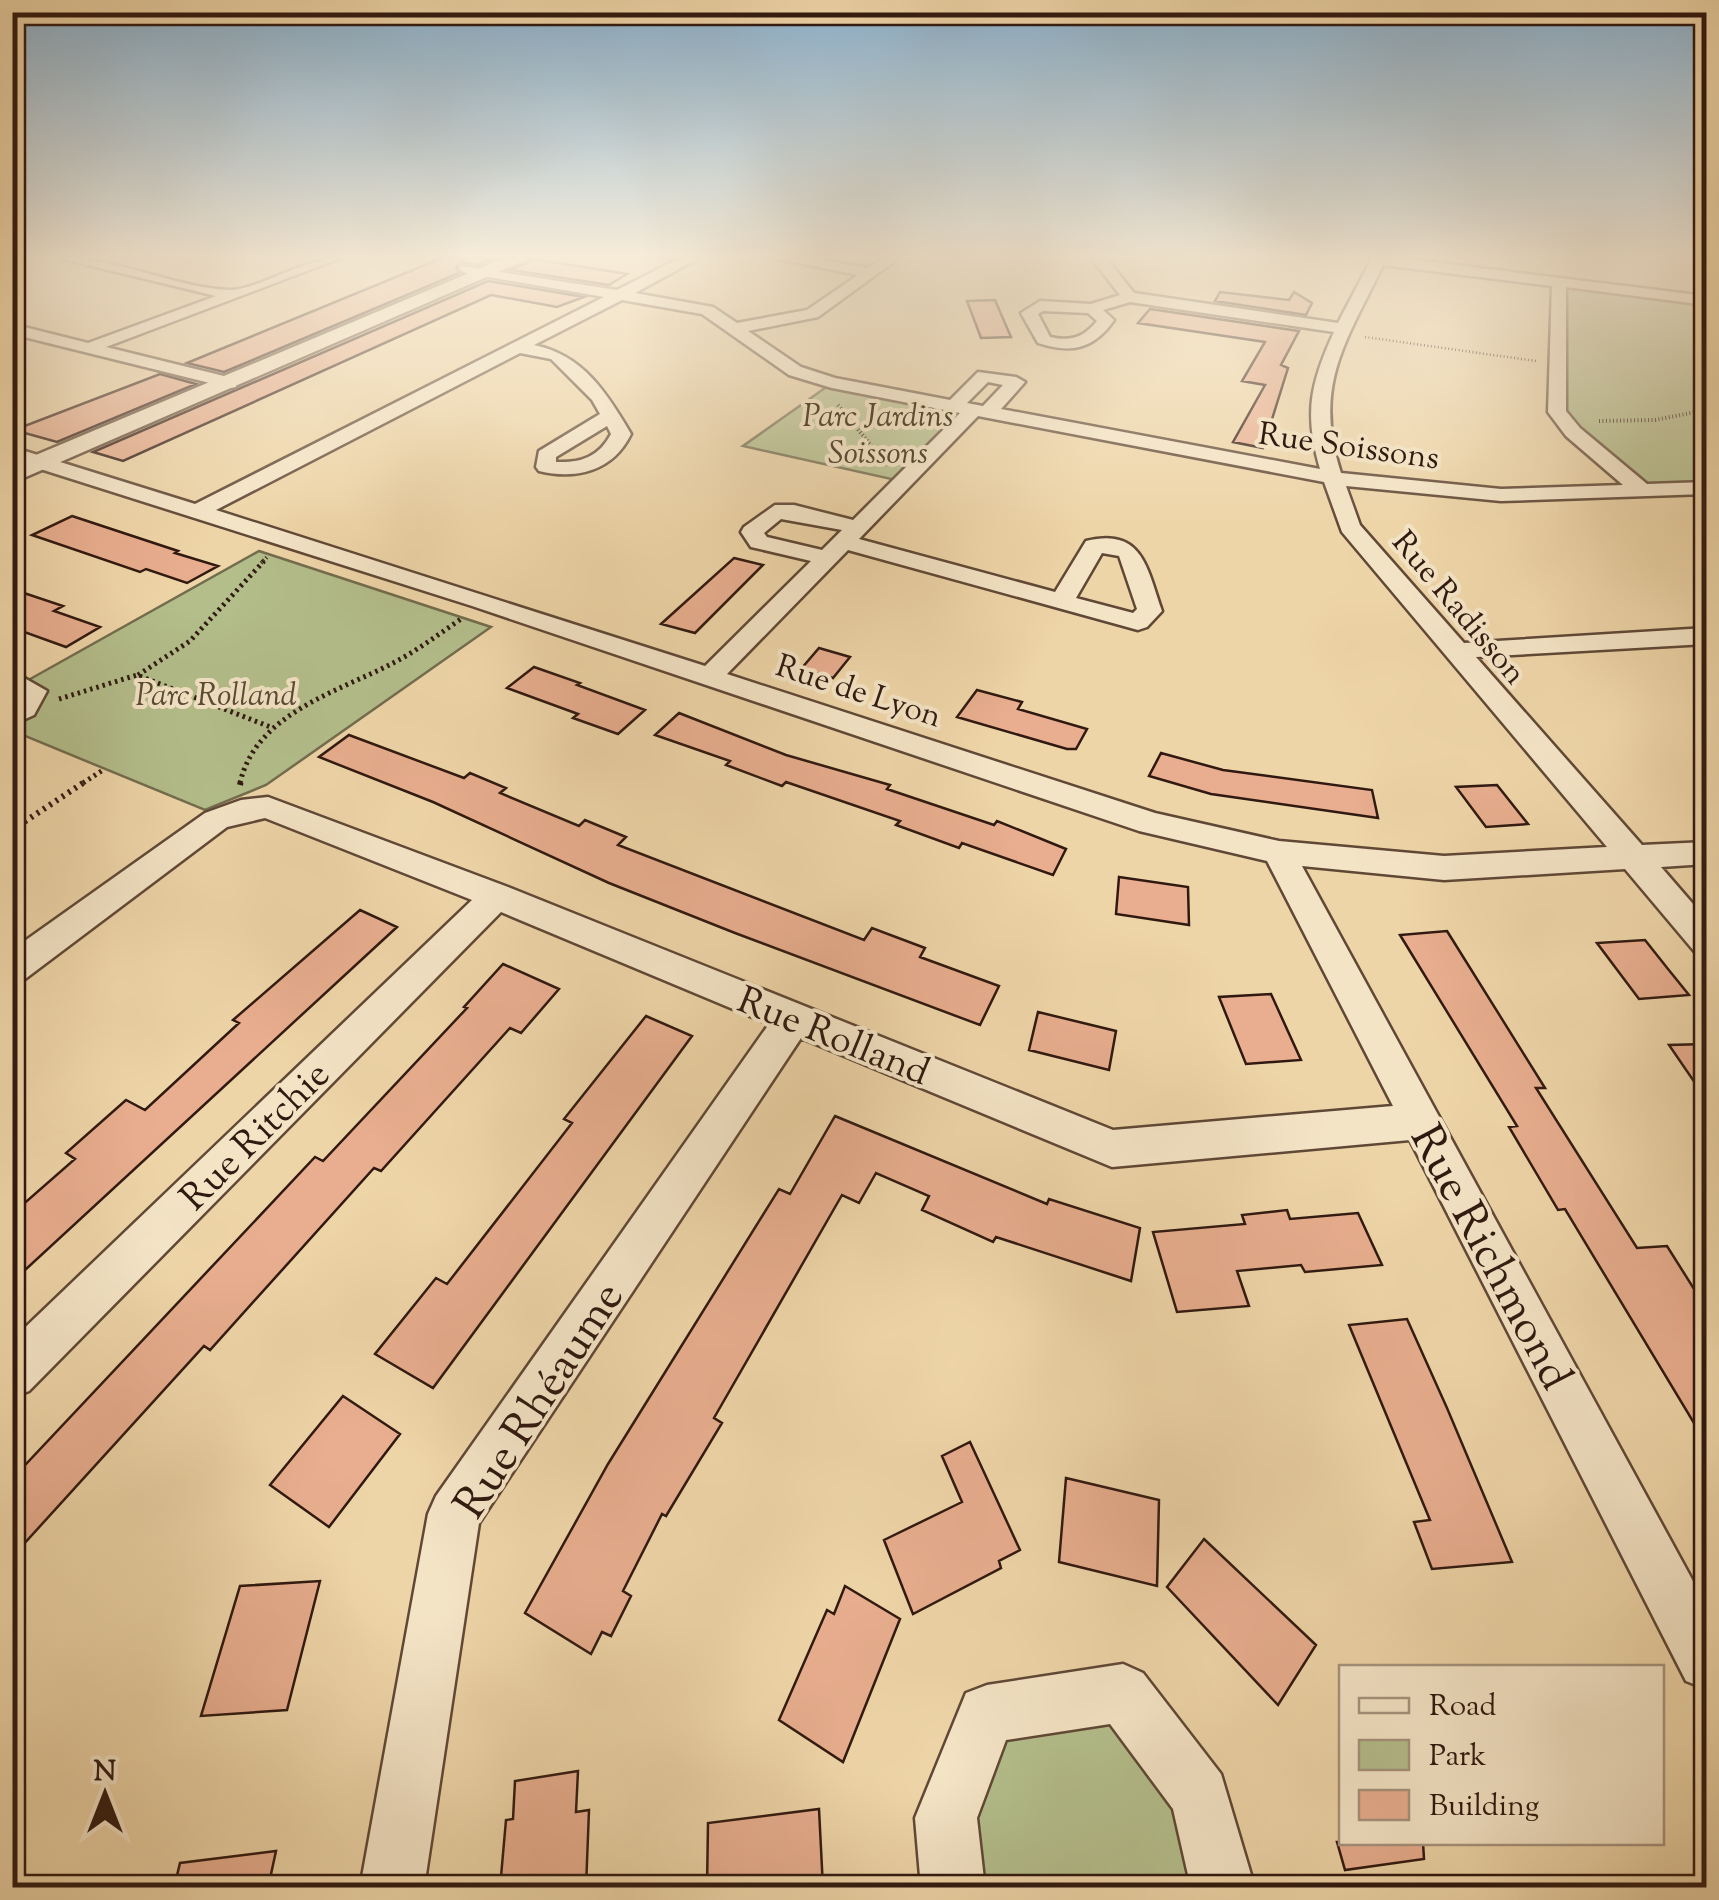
<svg xmlns="http://www.w3.org/2000/svg" width="1719" height="1900" font-family="'Sorts Mill Goudy',serif">
<style>
.green{fill:#b3be8b;stroke:#726c4e;stroke-width:2.5}
.building{fill:#e8ae8f;stroke:#301910;stroke-width:2.5}
.lines{fill:none;stroke-linecap:round;stroke-linejoin:round}
.minor-casing{stroke:#604836;stroke-width:5}
.tertiary-casing{stroke:#604836;stroke-width:5}
.path-far3{stroke:#301910;stroke-width:2.5;stroke-dasharray:1 2.5;stroke-linecap:butt}
.path-far2{stroke:#301910;stroke-width:4;stroke-dasharray:1 2.5;stroke-linecap:butt}
.path-far1{stroke:#301910;stroke-width:5;stroke-dasharray:2.5 4;stroke-linecap:butt}
.path{stroke:#301910;stroke-width:6;stroke-dasharray:2.5 5;stroke-linecap:butt}
.minor{fill:#f4e4c6;fill-rule:evenodd}
.tertiary{fill:#f4e4c6;fill-rule:evenodd}
.labels{text-anchor:middle;stroke-width:8;stroke-linejoin:round;paint-order:stroke}
.far-park-label{font-size:32px;font-style:italic;fill:#574b35;stroke:#f4e4c6}
.far-street-label{font-size:32px;fill:#301910;stroke:#f4e4c6}
.street-label{font-size:38px;fill:#301910;stroke:#f4e4c6}
.near-street-label{font-size:45px;fill:#301910;stroke:#f4e4c6}
</style>
<rect width="100%" height="100%" fill="#eed5a8"/>
<filter id="stains"><feTurbulence type="fractalNoise" baseFrequency=".002" numOctaves="4"/><feColorMatrix values="0 0 0 0 .2 0 0 0 0 .09 0 0 0 0 .02 0 0 0 .5 -.17"/></filter>
<radialGradient id="worn" r=".72"><stop offset=".6" stop-color="#630" stop-opacity="0"/><stop offset="1" stop-color="#630" stop-opacity=".3"/></radialGradient>
<!-- green -->
<path class="green" d="M1559,282L1706,300V488L1641,489L1573,432L1554,397Z
M832,383L974,410L900,481L743,446Z
M259,551L491,627L266,785L205,810L13,731V717L23,683Z
M1123,1693L1223,1887H953L987,1714Z"/>
<!-- building -->
<path class="building" d="M442,258H494L479,265L462,262L456,267L459,273L224,372L187,363Z
M534,259L627,274L609,285L512,270Z
M488,281L584,297L557,307L491,295L123,461L93,452Z
M1220,292L1289,300L1294,292L1312,303L1306,315L1215,301Z
M995,300L1011,337L981,338L967,301Z
M1150,309L1299,331L1281,365L1288,368L1263,448L1233,442L1265,385L1242,381L1265,342L1138,323Z
M160,374L196,384L57,442L14,430Z
M72,516L178,551L175,553L218,566L187,583L146,569L140,572L32,535Z
M734,558L763,565L695,633L661,624Z
M12,589L63,606L54,611L100,627L66,647L19,630L12,633Z
M819,648L850,657L833,678L801,669Z
M534,667L580,683L577,685L645,710L618,734L573,718L578,714L507,688Z
M977,690L1022,702L1018,709L1087,729L1076,749H1067L957,717Z
M679,713L786,755L890,785L887,789L994,825L997,821L1066,849L1053,875L962,843L959,848L896,825L900,821L786,782L782,786L726,765L730,761L655,735Z
M349,735L464,778L470,773L506,788L500,793L579,826L585,820L626,837L618,845L864,940L872,928L925,948L920,957L999,986L980,1025L735,933L609,883L433,802L319,757Z
M1161,753L1223,770L1372,790L1378,818L1211,794L1149,776Z
M1497,785L1528,824L1486,827L1456,787Z
M1119,877L1188,887L1189,925L1116,914Z
M360,910L397,927L12,1282V1214L75,1159L66,1153L126,1100L145,1110L239,1023L233,1020Z
M1447,931L1545,1088H1536L1637,1248L1667,1246L1706,1308V1443L1565,1209L1558,1210L1509,1127L1517,1126L1400,935Z
M1645,940L1668,969L1689,995L1639,999L1597,943Z
M503,964L559,989L521,1033L510,1028L381,1171L374,1168L210,1350L204,1346L12,1557V1479L315,1157L323,1161L467,1008L464,1007Z
M1271,994L1301,1060L1246,1064L1219,997Z
M1038,1012L1116,1031L1109,1070L1029,1050Z
M646,1016L692,1036L433,1388L375,1354L436,1278L447,1284L572,1123L564,1119Z
M1706,1044V1099L1669,1045Z
M835,1116L1047,1204L1049,1199L1140,1228L1131,1281L996,1237L993,1242L922,1210L929,1196L876,1173L859,1203L842,1195L714,1418L722,1423L666,1516L662,1514L623,1591L631,1596L611,1636L602,1632L591,1654L525,1613L608,1464L779,1189L790,1194Z
M1287,1210L1290,1219L1358,1213L1382,1265L1305,1272L1301,1265L1237,1271L1249,1306L1177,1312L1153,1232L1245,1224L1242,1215Z
M1407,1319L1447,1408L1512,1562L1432,1569L1414,1522L1430,1520L1349,1325Z
M343,1396L400,1434L329,1527L270,1485Z
M970,1442L1020,1550L999,1561L1001,1568L913,1614L884,1540L962,1502L942,1456Z
M1066,1478L1159,1500L1157,1586L1059,1562Z
M1204,1539L1316,1645L1278,1705L1167,1587Z
M320,1581L287,1710L201,1716L240,1586Z
M845,1586L900,1619L843,1762L779,1720L827,1610L834,1614Z
M578,1771L576,1812L589,1810L586,1888H500L506,1820L513,1819L515,1781Z
M819,1809L823,1888H707L708,1823Z
M1337,1842H1423L1424,1859L1345,1870Z
M276,1851L268,1888H174L180,1863Z"/>
<g class="lines">
<defs>
<path id="minor" d="M59,258C119,258 173,287 229,290C257,291 302,258 341,258L106,347L236,379V387L230,388L12,334V324L88,343L216,296Z
M680,258H699L635,293L713,307L737,323L807,310L858,275L773,258H808L868,268L882,258H899L818,317L748,331L801,367L835,378L950,400L978,372L1016,377L1025,382L1001,409L1320,469C1304,414 1310,384 1334,332L1130,302L1103,310L1114,320C1094,349 1071,354 1038,343L1021,313L1040,301L1091,304L1120,295L1091,258H1106L1134,293L1338,323L1372,258H1400L1706,296V305L1566,287V411L1580,428L1647,484L1706,482V494L1501,501L1346,486L1360,525L1464,643L1706,628V644L1476,657L1642,845L1706,842V864L1661,867L1706,919V955L1694,951L1625,869L1444,880L1302,866L1706,1605V1689L1686,1681L1410,1140L1112,1167L801,1038L479,1523L424,1888H360L428,1514L436,1496L769,1024L501,912L29,1391L12,1398V1340L472,900L265,818L227,827L25,979L12,983V950L205,813L241,800L268,797L508,887L1113,1130L1393,1106L1267,861L1139,831L472,606L12,460V447L195,504L604,297L466,273L459,269L461,266L617,290ZM1383,265L1552,286L1548,412L1566,436L1623,485L1501,489L1341,473C1312,384 1347,341 1383,265ZM622,300L702,314L789,375L832,388L960,413L853,520L794,505H775L744,527L741,532L751,547L811,561L705,666L216,510L520,353L551,359L592,400L600,414L539,451L536,467L539,471C577,480 613,471 631,434C607,393 583,355 534,345ZM1043,311L1088,313L1097,321C1084,337 1071,342 1050,337L1038,314ZM988,382L1003,385L983,406L967,403ZM978,416L1324,482L1342,532L1607,847L1444,856L1279,841L1155,813L727,674L848,550L1138,630L1147,627L1162,611C1147,569 1143,527 1086,541L1055,592L859,539ZM607,426L611,434C599,457 581,463 556,462V457ZM781,519L842,530L822,550L767,537L764,533ZM1102,553L1119,556L1137,609L1133,613L1076,598Z
M12,671L47,691L34,715L12,725V704L18,694L12,690Z
M1123,1664L1143,1673L1221,1774L1255,1888H1191L1173,1809L1110,1724L1006,1740L977,1818L985,1888H921L915,1818L966,1693L987,1685Z"/>
<path id="tertiary" d="M505,258H530L12,483V465Z"/>
</defs>
<!-- minor casing -->
<use href="#minor" class="minor-casing"/>
<!-- tertiary casing -->
<use href="#tertiary" class="tertiary-casing"/>
<!-- path-far3 -->
<path class="path-far3" d="M1365,337L1536,361"/>
<!-- path-far2 -->
<path class="path-far2" d="M838,405L887,465
M1599,421L1655,420L1706,410
M261,563L268,556"/>
<!-- path-far1 -->
<path class="path-far1" d="M138,675L190,641L264,561
M59,699L137,675L273,728
M83,783L103,770
M240,783C256,713 338,692 395,662C418,650 439,634 461,619"/>
<!-- path -->
<path class="path" d="M240,785L241,781
M12,830L86,781"/>
<!-- minor -->
<use href="#minor" class="minor"/>
<!-- tertiary -->
<use href="#tertiary" class="tertiary"/>
</g>
<!-- sky -->
<linearGradient id="sky" x2="0" y2="1"><stop stop-color="#8bb4d3"/><stop offset="0.49" stop-color="#f7ecd8"/><stop offset="1" stop-color="#f7ecd8" stop-opacity="0"/></linearGradient>
<rect width="1719" height="524" fill="url(#sky)"/>
<g class="labels">
<!-- far-park labels -->
<g class="far-park-label">
<text x="878" y="426">Parc Jardins<tspan x="878" dy="37">Soissons</tspan></text>
<text x="216" y="705">Parc Rolland</text>
</g>
<!-- far-street labels -->
<g class="far-street-label">
<text transform="translate(1349 445) rotate(8)" y="11">Rue Soissons</text>
<text transform="translate(1460 607) rotate(50)" y="11">Rue Radisson</text>
<text transform="translate(859 690) rotate(18)" y="11">Rue de Lyon</text>
</g>
<!-- street labels -->
<g class="street-label">
<text transform="translate(834 1035) rotate(22)" y="13">Rue Rolland</text>
<text transform="translate(254 1135) rotate(-45)" y="13">Rue Ritchie</text>
</g>
<!-- near-street labels -->
<g class="near-street-label">
<text transform="translate(1493 1256) rotate(62)" y="16">Rue Richmond</text>
<text transform="translate(537 1399) rotate(-57)" y="16">Rue Rhéaume</text>
</g>
</g>
<!-- margin -->
<rect width="1719" height="1900" fill="none" stroke="#eed5a8" stroke-width="50"/>
<rect x="15" y="15" width="1689" height="1870" fill="none" stroke="#301910" stroke-width="5"/>
<rect x="25" y="25" width="1669" height="1850" fill="none" stroke="#301910" stroke-width="2.5"/>
<!-- legend -->
<rect x="1339" y="1665" width="325" height="180" fill="#f4e4c6" stroke="#a6937d" stroke-width="2.5"/>
<rect x="1359" y="1698" width="50" height="15" fill="#f4e4c6" stroke="#a6937d" stroke-width="2.5"/>
<text x="1429" y="1715" font-size="30" fill="#301910">Road</text>
<rect x="1359" y="1740" width="50" height="30" fill="#b3be8b" stroke="#a6937d" stroke-width="2.5"/>
<text x="1429" y="1765" font-size="30" fill="#301910">Park</text>
<rect x="1359" y="1790" width="50" height="30" fill="#e8ae8f" stroke="#a6937d" stroke-width="2.5"/>
<text x="1429" y="1815" font-size="30" fill="#301910">Building</text>
<!-- north arrow -->
<g transform="translate(105 1795)" stroke="#f4e4c6" stroke-width="8" paint-order="stroke">
<path d="M0-8L18 38L0 25L-18 38Z" fill="#301910"/>
<text y="-15" font-size="28" font-weight="bold" text-anchor="middle" fill="#301910">N</text>
</g>
<rect width="100%" height="100%" filter="url(#stains)"/>
<rect width="100%" height="100%" fill="url(#worn)"/>
</svg>
